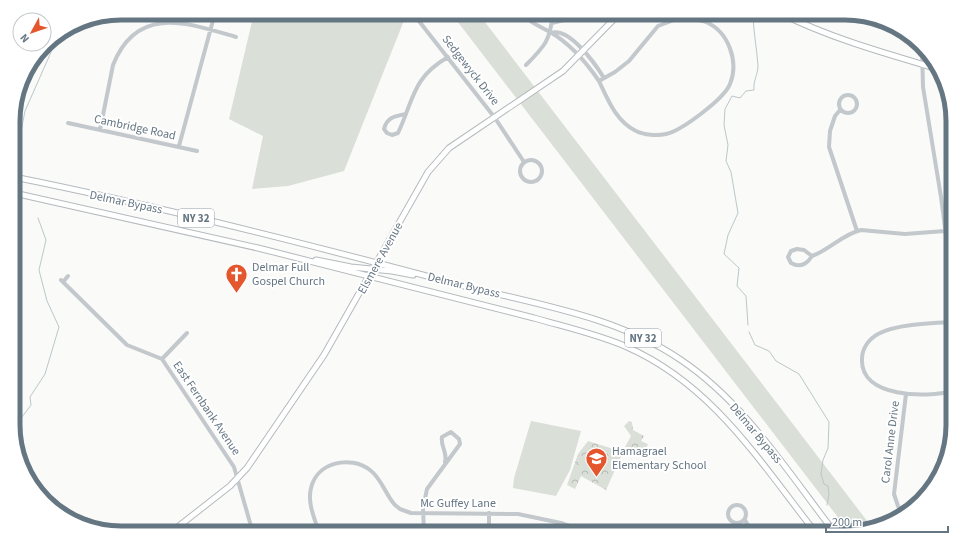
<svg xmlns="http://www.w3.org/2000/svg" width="966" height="546" font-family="'Source Sans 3',sans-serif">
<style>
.green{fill:#dadfd7}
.park{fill:url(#park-crowns)}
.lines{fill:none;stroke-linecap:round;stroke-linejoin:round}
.stream{stroke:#bbc7cb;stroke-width:1}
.major-casing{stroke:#b5babe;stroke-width:7}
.minor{stroke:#c3c8cc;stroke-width:4}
.major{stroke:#fff;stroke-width:5}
.labels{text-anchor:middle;stroke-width:4;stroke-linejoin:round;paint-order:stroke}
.shield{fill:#fff;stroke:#939fa8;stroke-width:1}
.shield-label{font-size:11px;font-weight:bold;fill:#657683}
.street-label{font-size:12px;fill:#657683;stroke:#fff}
.poi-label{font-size:12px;fill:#657683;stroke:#fff;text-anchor:start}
.rim{fill:none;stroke:#657683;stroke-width:5}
</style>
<defs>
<pattern id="park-crowns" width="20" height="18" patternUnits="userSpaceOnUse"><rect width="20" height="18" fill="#dadfd7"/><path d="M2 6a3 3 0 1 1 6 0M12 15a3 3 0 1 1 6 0" fill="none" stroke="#b4b9b4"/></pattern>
</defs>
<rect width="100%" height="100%" fill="#fafaf8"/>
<!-- green -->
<path class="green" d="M254,13H407L344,171L288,186L252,189L263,136L229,119Z
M451,13H478L871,526L850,533Z
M531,421L581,431L570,470L556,496L513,488L514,478Z"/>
<!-- park -->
<path class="park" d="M629,421L632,422L633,430L644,436L641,441L648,444L643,455L625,447L631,436L624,426Z
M588,441L623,452L606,490L581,476L575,489L567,485L578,454Z"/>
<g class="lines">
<!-- stream -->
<path class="stream" d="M19,142L25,111L59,34
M748,325L746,296L737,286L739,268L724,254L728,235L738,213L731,172L726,161L728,145L724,125L725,109L732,96L740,98L746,91L754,90C753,81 758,74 758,66C757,48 753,31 753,13
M749,332L755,345L769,351L776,361L799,374L829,422L828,448L823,460L821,474L824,484L828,486L829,494L827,505
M15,441L16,425L31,405L30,397L45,374L59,327L47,301L39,270L46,240L38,218
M804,533V527"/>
<defs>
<path id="major" d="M780,13C830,38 884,53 938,69
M14,177C163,207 310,245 457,284C533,304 615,315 681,360C745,403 788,472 835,533
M14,193L258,248L534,318C565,327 597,334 627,347C713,385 760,462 816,533
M316,260L351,267L392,271L413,275
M170,533L230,486L247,468L324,355L428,172L449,148L563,71L620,13"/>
</defs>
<!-- major casing -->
<use href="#major" class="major-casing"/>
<!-- minor -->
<path class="minor" d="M522,13C530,23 539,26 550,32C569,43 586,62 599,81
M415,16L495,118L524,162
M682,17C690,18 699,19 706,22C729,32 739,62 730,84C724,99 681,131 666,134C657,136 644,135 636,131C616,121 608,100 599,81L615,72L629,61L658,26Z
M552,23L568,19L578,13
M803,24L811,13
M551,33C569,26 596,65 604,78
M922,49L923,87L941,197L953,288
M526,65C545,46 550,41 553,13
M839 104a9 9 0 1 1 18 0a9 9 0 1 1-18 0Z
M840,110L835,116L830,131L829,147L857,231
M406,114C395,116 387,117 384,129L387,133L392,135L398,133C414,99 412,78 448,57
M68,123L197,151
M100,130L113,65C137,4 188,23 236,37
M179,146L215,13
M520 171a11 11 0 1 1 22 0a11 11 0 1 1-22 0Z
M797,249L804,250L812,256C807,264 800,268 791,263L788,257L791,251Z
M812,256C829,250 843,234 861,230L905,234L945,231
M61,280L127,345L162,359L234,467L253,533
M63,282L68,276
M953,322C932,323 896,324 878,334C869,339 862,348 862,359C860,398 927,398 953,391
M162,359L187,333
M728 514a9 9 0 1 1 18 0a9 9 0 1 1-18 0Z
M489,513V533
M904,515L898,506L894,494L906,394
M745,520L752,533
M319,533C315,519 307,503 311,488C317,462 350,455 370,470C382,479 385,494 395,505L400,509L411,513L518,514L561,523L588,533
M424,533L423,508L427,489L460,444L459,439L451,432L442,437C440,446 448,453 445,462"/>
<!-- major -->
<use href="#major" class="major"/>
</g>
<!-- icons -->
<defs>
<symbol id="church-pin" viewBox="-11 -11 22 30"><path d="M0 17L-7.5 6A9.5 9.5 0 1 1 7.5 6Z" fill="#e4572e" stroke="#fff"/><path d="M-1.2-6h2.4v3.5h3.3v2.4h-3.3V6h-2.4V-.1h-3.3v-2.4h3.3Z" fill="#fff"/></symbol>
<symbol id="school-pin" viewBox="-11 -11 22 30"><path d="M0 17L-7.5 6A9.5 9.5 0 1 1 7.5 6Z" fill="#e4572e" stroke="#fff"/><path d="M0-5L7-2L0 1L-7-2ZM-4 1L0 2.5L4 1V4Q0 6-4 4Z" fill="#fff"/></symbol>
</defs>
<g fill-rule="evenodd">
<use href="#church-pin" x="224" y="262" width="25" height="34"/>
<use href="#school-pin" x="584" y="446" width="25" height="34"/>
</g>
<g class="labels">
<!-- shield labels -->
<g class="shield">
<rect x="178" y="209" width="36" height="18" rx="3"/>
<rect x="625" y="329" width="36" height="18" rx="3"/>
</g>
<g class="shield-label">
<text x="196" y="222">NY 32</text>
<text x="643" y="342">NY 32</text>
</g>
<!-- street labels -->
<g class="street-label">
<text transform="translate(471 70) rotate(52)" y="4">Sedgewyck Drive</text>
<text transform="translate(135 127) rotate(12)" y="4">Cambridge Road</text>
<text transform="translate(126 202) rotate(12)" y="4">Delmar Bypass</text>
<text transform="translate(380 258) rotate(-61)" y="4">Elsmere Avenue</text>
<text transform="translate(464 285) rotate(14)" y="4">Delmar Bypass</text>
<text transform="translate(207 408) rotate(56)" y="4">East Fernbank Avenue</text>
<text transform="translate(756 433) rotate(50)" y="4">Delmar Bypass</text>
<text transform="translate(890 442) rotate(-83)" y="4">Carol Anne Drive</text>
<text x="458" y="507">Mc Guffey Lane</text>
</g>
<!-- poi labels -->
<g class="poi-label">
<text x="252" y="271">Delmar Full<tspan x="252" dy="14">Gospel Church</tspan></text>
<text x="612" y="455">Hamagrael<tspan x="612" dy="14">Elementary School</tspan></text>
</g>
</g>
<!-- crop -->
<path d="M0 0H966V546H0ZM121 20H845A101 101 0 0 1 946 121V425A101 101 0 0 1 845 526H121A101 101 0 0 1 20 425V121A101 101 0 0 1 121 20Z" fill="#fff" fill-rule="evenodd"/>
<path class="rim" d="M121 20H845A101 101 0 0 1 946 121V425A101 101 0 0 1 845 526H121A101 101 0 0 1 20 425V121A101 101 0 0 1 121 20Z"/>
<!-- north arrow -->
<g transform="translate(32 32) rotate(230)"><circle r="19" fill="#ffffff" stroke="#c1c8cd"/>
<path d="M0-3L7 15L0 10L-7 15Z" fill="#e4572e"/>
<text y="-6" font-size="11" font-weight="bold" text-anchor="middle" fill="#657683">N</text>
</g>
<!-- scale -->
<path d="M826 526v6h122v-6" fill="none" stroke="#657683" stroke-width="2"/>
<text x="832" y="526" font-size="12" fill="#657683" stroke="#ffffff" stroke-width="3" paint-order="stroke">200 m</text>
</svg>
